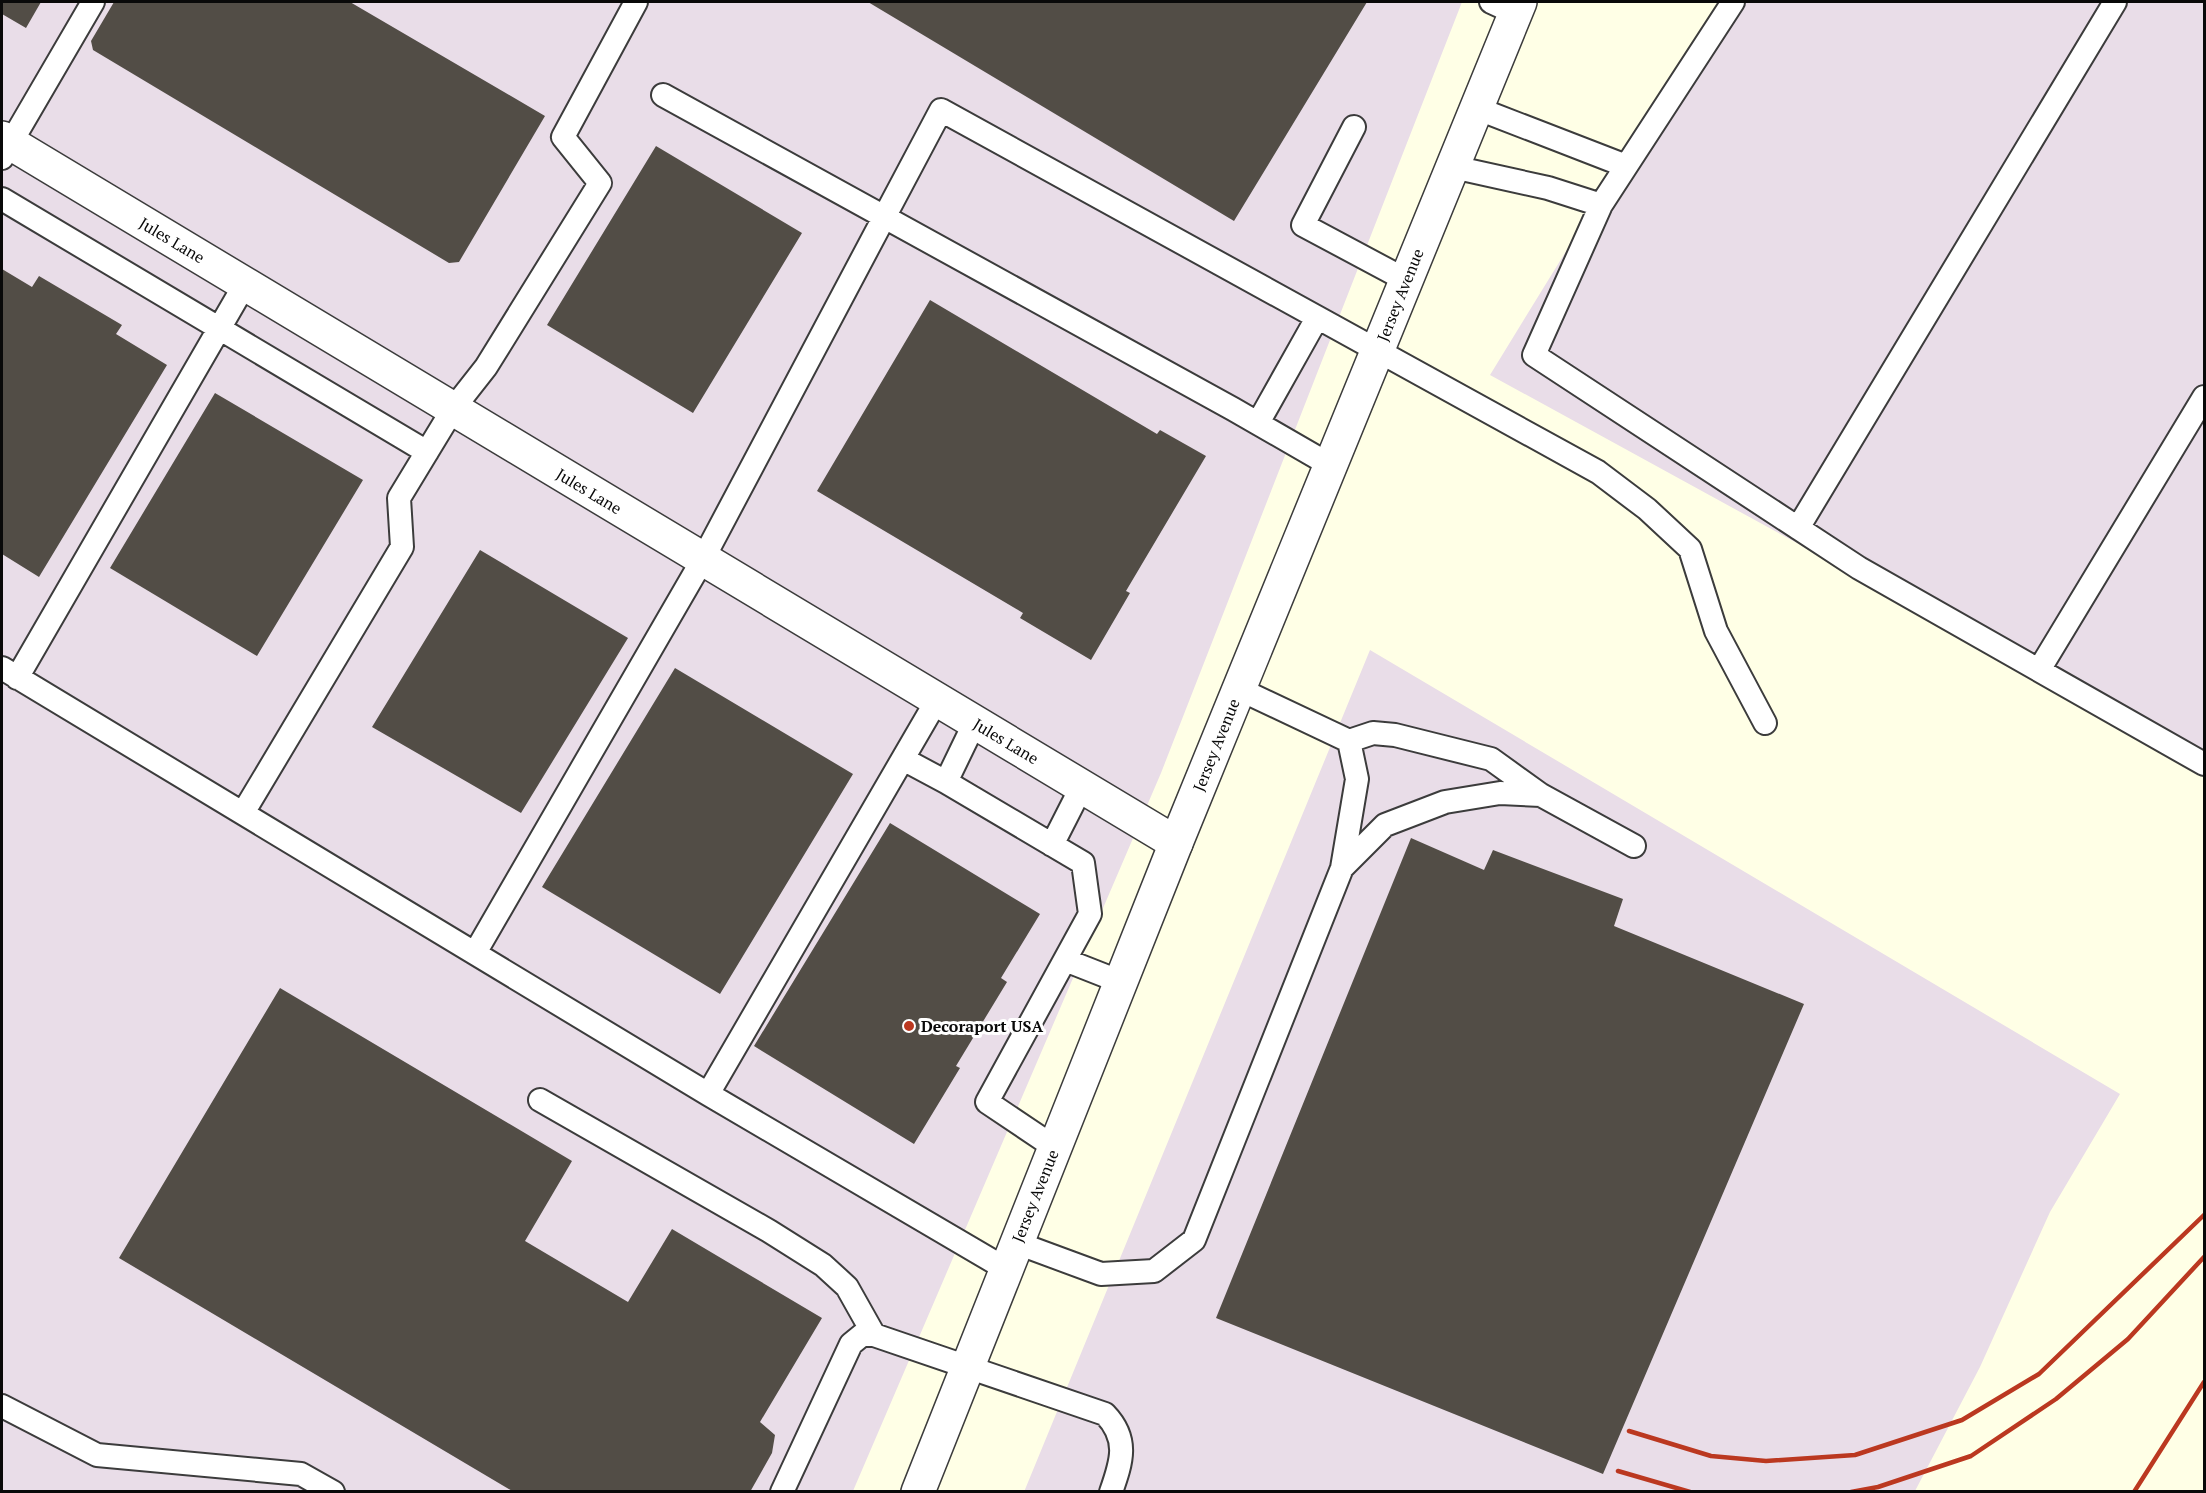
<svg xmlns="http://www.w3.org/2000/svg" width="2206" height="1493" font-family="'PT Serif',serif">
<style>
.industrial{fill:#e9dde8}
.building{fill:#524d46}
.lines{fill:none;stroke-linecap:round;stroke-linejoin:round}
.service-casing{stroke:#3c3c3c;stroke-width:26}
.minor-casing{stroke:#3c3c3c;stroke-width:36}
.tertiary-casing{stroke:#3c3c3c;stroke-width:36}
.service{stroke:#fff;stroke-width:22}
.minor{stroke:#fff;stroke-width:33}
.tertiary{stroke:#fff;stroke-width:33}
.rail{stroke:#bb3820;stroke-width:4.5}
.poi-dot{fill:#bb3820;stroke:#fff;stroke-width:2}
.labels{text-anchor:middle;stroke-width:6;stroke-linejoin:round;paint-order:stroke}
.street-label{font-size:16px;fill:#090909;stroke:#fff}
.poi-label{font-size:16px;font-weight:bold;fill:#090909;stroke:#fff;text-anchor:start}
</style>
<rect width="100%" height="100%" fill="#ffffe6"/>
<!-- industrial -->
<path class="industrial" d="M2,2H1462L1161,773L853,1491L2,1492Z
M1719,2H2204V774L1795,542L1490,375Z
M1370,650L2120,1094L2050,1212L1980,1367L1915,1491L1024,1492Z"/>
<!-- building -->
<path class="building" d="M2,2H41L26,28L2,14Z
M114,2H350L545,116L459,262L449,263L93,50L91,41Z
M868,2H1367L1234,221Z
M656,146L802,233L693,413L547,325Z
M2,269L32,287L39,276L122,325L116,334L167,365L39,577L2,554Z
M930,300L1157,434L1160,430L1206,456L1126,591L1130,593L1091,660L1020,618L1023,613L817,491Z
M215,393L363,480L257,656L110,568Z
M480,550L628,638L521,813L372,727Z
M675,668L853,774L720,994L542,887Z
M890,823L1040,914L1001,978L1007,982L956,1066L960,1068L914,1144L754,1046Z
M1411,838L1484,870L1493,850L1623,899L1614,926L1804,1004L1603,1474L1216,1318Z
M280,988L572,1161L525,1241L628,1302L672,1229L822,1318L760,1422L775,1435L772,1453L750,1492H514L119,1258Z"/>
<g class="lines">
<defs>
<path id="service" d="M1491,2L1515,13
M1733,2L1601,205L1534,355L1859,568L2204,764
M663,95L1233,409L1330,465
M1476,108L1626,166
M1354,127L1303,225L1406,280
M2,158L93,2
M1453,167L1548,188L1601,205
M2,199L427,452
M1258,423L1317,318
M1798,528L2115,2
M2,668L708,1094L1006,1269
M2039,670L2204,397
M17,678L245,284
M975,722L946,782L1083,863L1090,914L987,1102L1054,1147
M1349,741L1373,733L1395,735L1491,759L1541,795L1634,846
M903,759L946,782
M243,813L402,547L399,498L453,409L486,367L600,183L563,137L636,2
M1052,845L1082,786
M1342,868L1385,825L1445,802L1500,793L1541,795
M475,953L703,559L941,110L1598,472L1647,509L1690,549L1716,631L1765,723
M1065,960L1121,982
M708,1094L937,700
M540,1100L769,1231L823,1265L847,1287L874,1335
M1017,1243L1101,1274L1154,1271L1194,1240L1342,868L1357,779L1349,741L1239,689
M2,1406L97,1455L301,1474L333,1492
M782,1492L851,1344L862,1335H874L1105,1414C1129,1439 1122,1461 1111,1492"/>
<path id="minor" d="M2,138L1176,843"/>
<path id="tertiary" d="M918,1492L1176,843L1520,2"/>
</defs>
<!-- service casing -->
<use href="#service" class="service-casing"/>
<!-- minor casing -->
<use href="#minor" class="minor-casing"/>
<!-- tertiary casing -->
<use href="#tertiary" class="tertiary-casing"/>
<!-- service -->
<use href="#service" class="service"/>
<!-- minor -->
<use href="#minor" class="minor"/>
<!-- tertiary -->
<use href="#tertiary" class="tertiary"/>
<!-- rail -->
<path class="rail" d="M1629,1431L1711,1456L1766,1461L1855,1455L1962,1420L2039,1374L2204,1215
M1618,1471L1690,1492
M1851,1492L1878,1487L1971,1456L2056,1399L2128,1339L2204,1257
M2134,1492L2204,1382"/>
</g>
<!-- markers -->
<circle class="poi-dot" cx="909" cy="1026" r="6"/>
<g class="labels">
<!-- street labels -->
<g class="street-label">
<text transform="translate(172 240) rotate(31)" y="6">Jules Lane</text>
<text transform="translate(1400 295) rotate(-68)" y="6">Jersey Avenue</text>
<text transform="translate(589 491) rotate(31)" y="6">Jules Lane</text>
<text transform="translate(1006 741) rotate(31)" y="6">Jules Lane</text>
<text transform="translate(1216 745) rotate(-68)" y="6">Jersey Avenue</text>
<text transform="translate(1035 1196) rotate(-68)" y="6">Jersey Avenue</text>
</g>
<!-- poi labels -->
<g class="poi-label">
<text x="921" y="1032">Decoraport USA</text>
</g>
</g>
<!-- border -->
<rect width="2206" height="1493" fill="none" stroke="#090909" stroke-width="6"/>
</svg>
